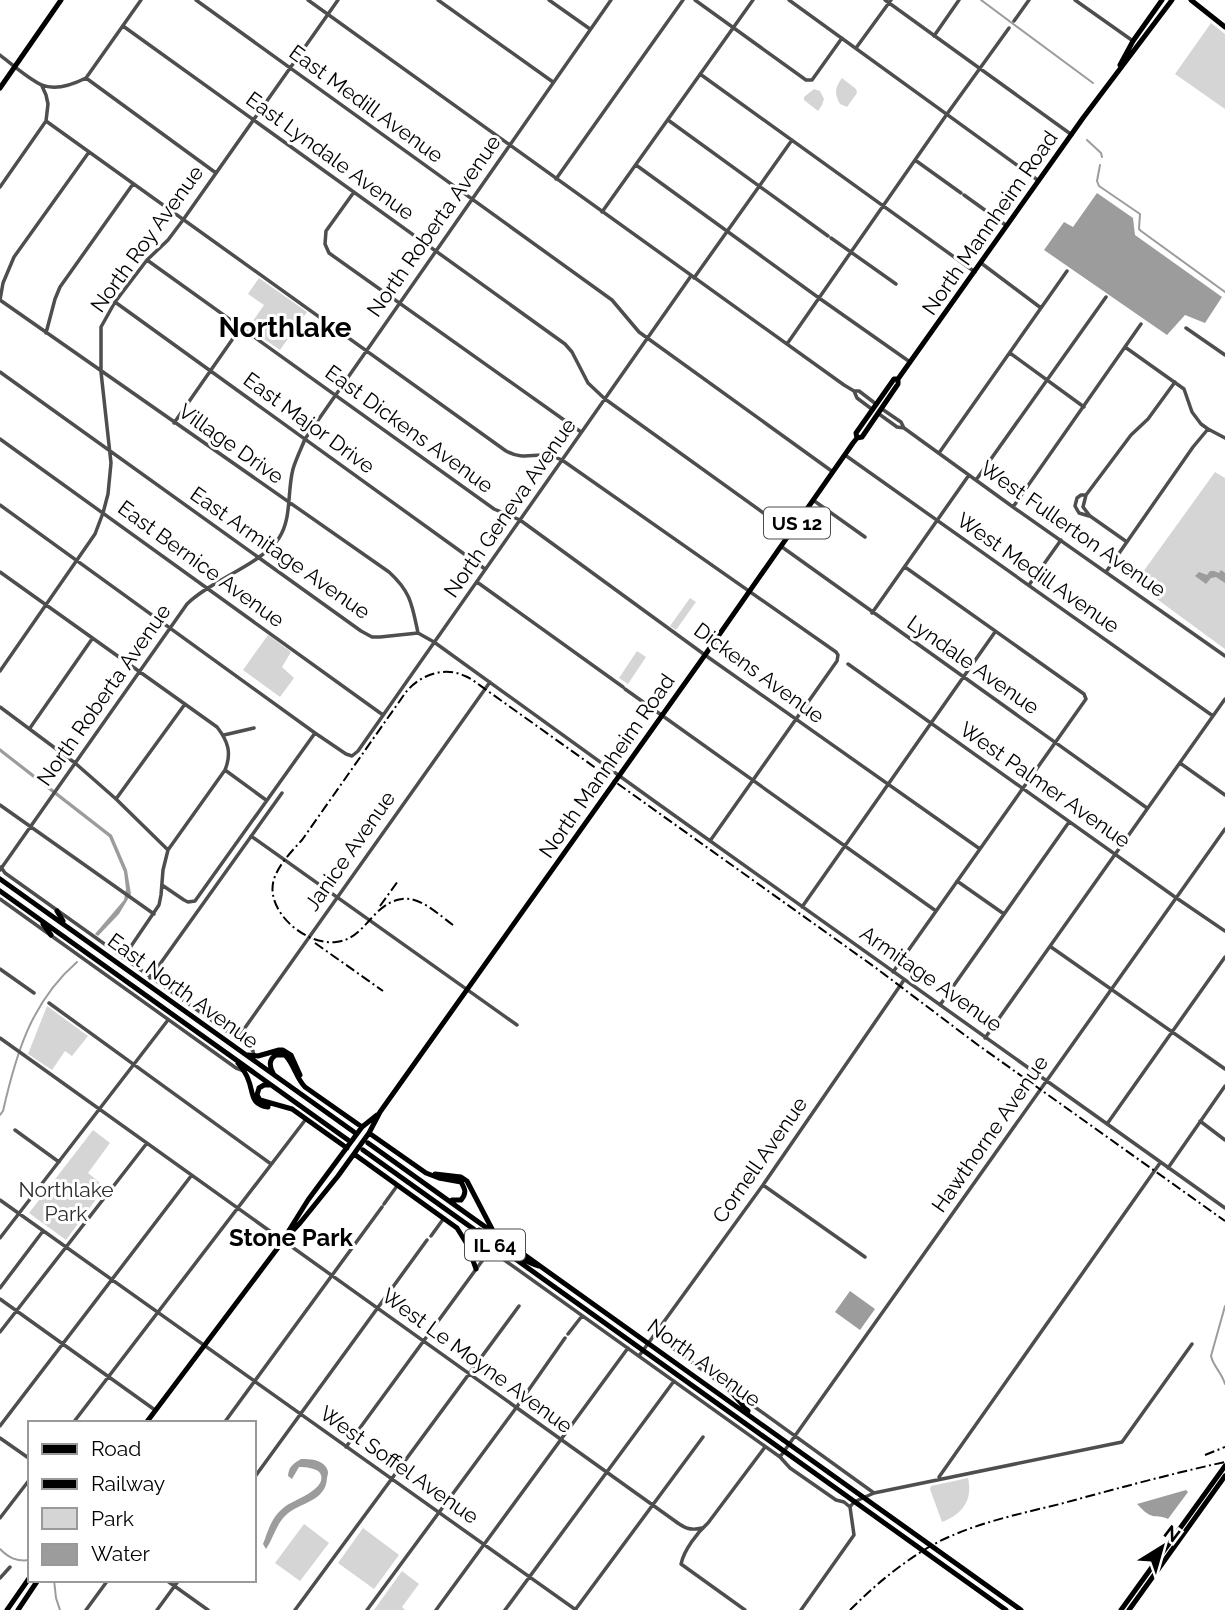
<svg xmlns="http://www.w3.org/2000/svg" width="1225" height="1610" font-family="Raleway,sans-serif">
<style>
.green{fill:#d5d5d5}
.water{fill:#9c9c9c}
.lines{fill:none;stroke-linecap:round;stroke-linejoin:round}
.stream{stroke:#9c9c9c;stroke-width:2}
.minor{stroke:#4e4e4e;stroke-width:3.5}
.major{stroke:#000;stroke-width:5}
.rail{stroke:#000;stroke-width:2;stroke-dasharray:10 3.5 2 3.5;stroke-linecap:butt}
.labels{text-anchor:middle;stroke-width:6;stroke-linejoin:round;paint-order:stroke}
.shield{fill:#fff;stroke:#4c4c4c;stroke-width:2}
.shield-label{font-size:19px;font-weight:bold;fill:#000}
.street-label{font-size:21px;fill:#000;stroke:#fff}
.park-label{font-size:21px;fill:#2c2c2c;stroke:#fff}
.quarter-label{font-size:24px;font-weight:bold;fill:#000;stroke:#fff}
.district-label{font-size:28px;font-weight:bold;fill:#000;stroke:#fff}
</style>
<rect width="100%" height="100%" fill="#fff"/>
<!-- green -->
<path class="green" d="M1211,23L1225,34V109L1175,74Z
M842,78L856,89L857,93L847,107L840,104C834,94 835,87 842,78Z
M814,89L820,91L824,99L822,105L818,111L804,100V97Z
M259,278L307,312L280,350L248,328L264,305L248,294Z
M1215,472L1225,478V649L1135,583Z
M690,598L696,602L676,630L670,626Z
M268,635L291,652L282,667L294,678L280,697L243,670Z
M637,651L646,657L628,684L619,678Z
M47,1006L88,1036L72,1056L65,1051L52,1070L28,1054Z
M93,1130L110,1143L88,1173L105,1187L66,1240L29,1213Z
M968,1478C973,1500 963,1514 942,1522L930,1489L931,1486Z
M304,1524L329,1543L300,1581L275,1563Z
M363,1528L399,1555L374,1589L338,1563Z
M402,1571L419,1584L402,1607L405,1610H374Z"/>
<!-- water -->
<path class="water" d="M1097,193L1133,218L1135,235L1222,297L1205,323L1185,315L1167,335L1044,250L1064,222L1073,227Z
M1221,570L1225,573V583L1216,577L1211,578L1206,584L1195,576L1199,572L1207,575L1210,571H1214L1219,573Z
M0,748L112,835L127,870L131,894L119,914L98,936L95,934L124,900L126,889L124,872L109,837L0,752Z
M850,1291L875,1309L860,1330L835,1312Z
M301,1459C310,1459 320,1459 326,1467C329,1472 328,1473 327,1478C326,1502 299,1502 285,1516C276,1525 273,1539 266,1549L263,1544C267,1534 270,1522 278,1513C282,1509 286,1505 291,1503C300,1498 328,1487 320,1473C317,1468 305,1467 299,1467L292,1479L288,1476C289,1466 293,1464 301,1459Z
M1186,1490L1188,1492L1168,1519C1162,1516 1159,1517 1153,1516C1147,1515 1141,1508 1137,1504Z"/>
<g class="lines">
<!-- stream -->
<path class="stream" d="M981,0L1093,83
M1087,140L1101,153L1102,157
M1100,165L1097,181L1099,186L1140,214L1139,229L1141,231L1225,292
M0,1115L3,1111C16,1054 31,1002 77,962
M1225,1306L1211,1356C1213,1366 1222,1373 1225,1384
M0,1549C9,1558 17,1562 30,1560
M54,1580L56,1598L60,1610"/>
<!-- minor -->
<path class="minor" d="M196,0L612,300L639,332L833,472
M308,0L844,385L854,391H859L876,404
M438,0L553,82
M549,0L590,29
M695,0L806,80H812L842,38
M789,0L1039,181
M885,0L1072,135
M1075,0L1133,41
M1014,21L1029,0
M123,26L565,344L572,352L588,383L605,399L790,532
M934,36L959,0
M856,48L891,0
M0,55C10,63 31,81 42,85C56,91 74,84 86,78L141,0
M700,74L975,272
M86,78L216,173
M668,120L828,236
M46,121L506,451C527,463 539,448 562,460L836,652L838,655L837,661L710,841
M915,160L961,193
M636,165L819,298L910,362
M556,179L683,0
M0,187L46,121L48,104L46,95L42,86
M354,192L326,231L325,244L329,253L581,432
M964,195L1007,226
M602,212L753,0
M831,238L896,284
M147,260L494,509L520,520L705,655L980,849
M981,263L1041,308
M694,278L792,140
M0,300L389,572C411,592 412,605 418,633
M0,300L3,283L14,257L89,152
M115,302L485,569
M1186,328L1225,355
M46,333L55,299L60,287L133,184
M787,344L947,114L1009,28
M1125,347L1184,389L1192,412L1201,424L1208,429L1225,438
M1010,353L1084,407
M0,372L361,631L372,637H380L418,633L434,642L657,803L1225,1208
M854,391L857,398L873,410
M882,409L901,422L904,428L1013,507L1225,656
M879,414L897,427L904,428
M174,423L241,327
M0,439L383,715
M939,453L1067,271
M845,455L1213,716
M976,480L1106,297
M1086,495H1081L1077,498L1075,506L1079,513L1089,516
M813,500L865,537
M0,505L315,733L346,754L352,756L358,751L691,276
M1013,507L1141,324
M1127,542L1090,516L1083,507L1086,495L1131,435L1148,419L1175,382
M782,547L1147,808
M0,572L217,727C228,741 232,753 225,770L266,800
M1106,572L1193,447L1208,429
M477,582L623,687
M1029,585L1061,540
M872,613L969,475
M848,664L1175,897L1225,931
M0,671L95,534L103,513L108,494L111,463L101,372V327L115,302L147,260L168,240L183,220L338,0
M625,689L936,911
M0,707L75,763L116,799L168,850
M30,728L92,639
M224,735L254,728
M1180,763L1225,795
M116,799L185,704
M0,805L154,914
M251,836L517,1025
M1,867L5,873L249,1047L253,1051L254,1056
M0,870L187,604C211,580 262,564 279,538C292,518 287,492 293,469C296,459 301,449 305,439L611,0
M957,881L1004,914
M162,885L184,900L188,902L195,901L315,733
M0,899L236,1068L244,1071
M802,907L995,632
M1051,947L1225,1069
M123,958L159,905L161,895L163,870L168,850L225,770
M0,969L34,993
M893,972L1086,699L1084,694L905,567
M150,978L282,793
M49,1003L271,1164
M940,1005L1069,822
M0,1038L675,1521C684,1528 690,1531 702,1528
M985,1038L1225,699
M237,1039L490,682
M1200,1121L1225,1140
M1107,1124L1225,957
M15,1130L59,1162
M1168,1168L1225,1086
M763,1185L865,1257
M0,1200L576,1610
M384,1204L397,1186
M431,1236L444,1218
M0,1238L168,1020
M489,1249L780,1457L790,1468L836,1500L844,1502L850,1507
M0,1288L43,1231
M0,1299L155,1410
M0,1332L147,1143
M568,1334L582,1316
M655,1335L727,1388
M639,1356L763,1185L904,980
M734,1392L874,1493
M73,1423L306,1119
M224,1423L382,1207
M0,1426L191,1176
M0,1438L30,1459
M346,1447L485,1257
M780,1457L1225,829
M939,1477L1160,1163
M254,1478L427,1240
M0,1518L30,1479
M0,1578L10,1567
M166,1580L208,1610
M86,1610L108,1580
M157,1610L179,1580
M295,1610L519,1306
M367,1610L516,1408L565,1338
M436,1610L628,1348
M505,1610L674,1381
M575,1610L703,1437
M745,1610L681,1564C684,1550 697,1533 708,1523L765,1447
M801,1610L854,1535L850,1507L854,1502L874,1493L1122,1442L1192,1344"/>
<!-- major -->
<path class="major" d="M1191,0L1225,27
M1120,65L1133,41L1162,0
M0,88L61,0
M857,438L862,437L898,384V379
M0,879L354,1132
M0,891L348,1140
M57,911L63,921
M43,924L51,935
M248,1055L258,1056L279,1050H283L291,1055L300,1075
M238,1063C242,1068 246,1073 248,1079C254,1092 249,1104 268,1107
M273,1073C269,1066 269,1059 276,1055H285C294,1064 296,1078 305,1087L362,1127
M270,1085H264L259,1088L257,1095L260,1100L292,1109L347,1148
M369,1133L426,1173L439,1178L461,1182C465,1189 467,1193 461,1200H452
M368,1143L1021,1610
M363,1150L1006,1610
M354,1154L457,1228L475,1257C485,1259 491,1250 502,1252
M435,1174L461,1177L467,1181L492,1229
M479,1230C500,1240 517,1260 539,1266
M288,1232L308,1200L362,1127L377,1115
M471,1255L476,1269
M728,1388L748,1411
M146,1423L283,1241L300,1223L338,1176L369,1133L380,1112L705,655L853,443L857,438L856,433L894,379H898L1083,118L1172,0
M7,1610L30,1577
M18,1610L38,1580
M1121,1610L1225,1466
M1129,1610L1225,1476"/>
<!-- rail -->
<path class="rail" d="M380,906L398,881
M453,925C439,915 420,896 402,899C372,903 366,939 336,942C306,946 264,911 274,879C279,864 292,851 302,840L406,692C420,675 444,666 465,676C472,679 478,684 485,689L876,968L978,1045L1225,1221
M315,943L383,991
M1205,1455L1225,1447
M850,1610C877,1583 905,1560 938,1542C976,1523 1019,1514 1060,1504C1115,1489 1170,1474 1225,1462"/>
</g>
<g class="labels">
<!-- shield labels -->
<g class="shield">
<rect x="764" y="507.5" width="66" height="31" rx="5"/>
<rect x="465" y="1229.5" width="60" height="31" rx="5"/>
</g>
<g class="shield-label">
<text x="797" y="530">US 12</text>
<text x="495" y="1252">IL 64</text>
</g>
<!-- street labels -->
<g class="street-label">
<text transform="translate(366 104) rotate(36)" y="7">East Medill Avenue</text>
<text transform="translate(330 156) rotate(36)" y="7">East Lyndale Avenue</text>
<text transform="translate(990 223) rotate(-55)" y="7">North Mannheim Road</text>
<text transform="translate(434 226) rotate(-55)" y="7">North Roberta Avenue</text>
<text transform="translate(147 239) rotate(-54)" y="7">North Roy Avenue</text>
<text transform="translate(309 423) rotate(36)" y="7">East Major Drive</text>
<text transform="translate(409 429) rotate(36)" y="7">East Dickens Avenue</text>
<text transform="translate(231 444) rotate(35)" y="7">Village Drive</text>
<text transform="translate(510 508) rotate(-55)" y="7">North Geneva Avenue</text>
<text transform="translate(1073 529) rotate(35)" y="7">West Fullerton Avenue</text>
<text transform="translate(280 553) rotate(35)" y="7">East Armitage Avenue</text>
<text transform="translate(201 564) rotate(36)" y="7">East Bernice Avenue</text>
<text transform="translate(1038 573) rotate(35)" y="7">West Medill Avenue</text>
<text transform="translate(973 665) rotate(35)" y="7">Lyndale Avenue</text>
<text transform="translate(759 673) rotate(36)" y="7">Dickens Avenue</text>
<text transform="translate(104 695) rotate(-55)" y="7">North Roberta Avenue</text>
<text transform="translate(607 766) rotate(-55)" y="7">North Mannheim Road</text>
<text transform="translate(1045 785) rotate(35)" y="7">West Palmer Avenue</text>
<text transform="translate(350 851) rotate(-55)" y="7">Janice Avenue</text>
<text transform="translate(931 979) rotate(35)" y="7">Armitage Avenue</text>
<text transform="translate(183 991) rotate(36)" y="7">East North Avenue</text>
<text transform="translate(990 1134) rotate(-55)" y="7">Hawthorne Avenue</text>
<text transform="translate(760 1160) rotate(-55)" y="7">Cornell Avenue</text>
<text transform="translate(477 1361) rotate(36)" y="7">West Le Moyne Avenue</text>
<text transform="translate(704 1363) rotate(36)" y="7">North Avenue</text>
<text transform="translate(399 1465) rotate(35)" y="7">West Soffel Avenue</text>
</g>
<!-- park labels -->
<g class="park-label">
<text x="66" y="1197">Northlake<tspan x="66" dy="24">Park</tspan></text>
</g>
<!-- quarter labels -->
<g class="quarter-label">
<text x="291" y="1246">Stone Park</text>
</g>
<!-- district labels -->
<g class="district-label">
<text x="285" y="337">Northlake</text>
</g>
</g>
<!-- legend -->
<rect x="28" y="1421" width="228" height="161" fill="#ffffff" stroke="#999999" stroke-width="2"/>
<rect x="42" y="1444" width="35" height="10" fill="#000000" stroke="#999999" stroke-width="2"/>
<text x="91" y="1456" font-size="21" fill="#000000">Road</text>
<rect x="42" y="1479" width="35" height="10" fill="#000000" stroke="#999999" stroke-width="2"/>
<text x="91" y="1491" font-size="21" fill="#000000">Railway</text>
<rect x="42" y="1508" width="35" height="21" fill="#d5d5d5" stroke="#999999" stroke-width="2"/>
<text x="91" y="1526" font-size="21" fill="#000000">Park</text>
<rect x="42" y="1544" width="35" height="21" fill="#9c9c9c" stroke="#999999" stroke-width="2"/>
<text x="91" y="1561" font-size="21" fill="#000000">Water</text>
<!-- north arrow -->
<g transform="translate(1162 1547) rotate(37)" stroke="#ffffff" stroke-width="5" paint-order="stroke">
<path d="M0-5L12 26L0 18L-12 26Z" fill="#000000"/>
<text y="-10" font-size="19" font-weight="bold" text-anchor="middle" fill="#000000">N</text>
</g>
</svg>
